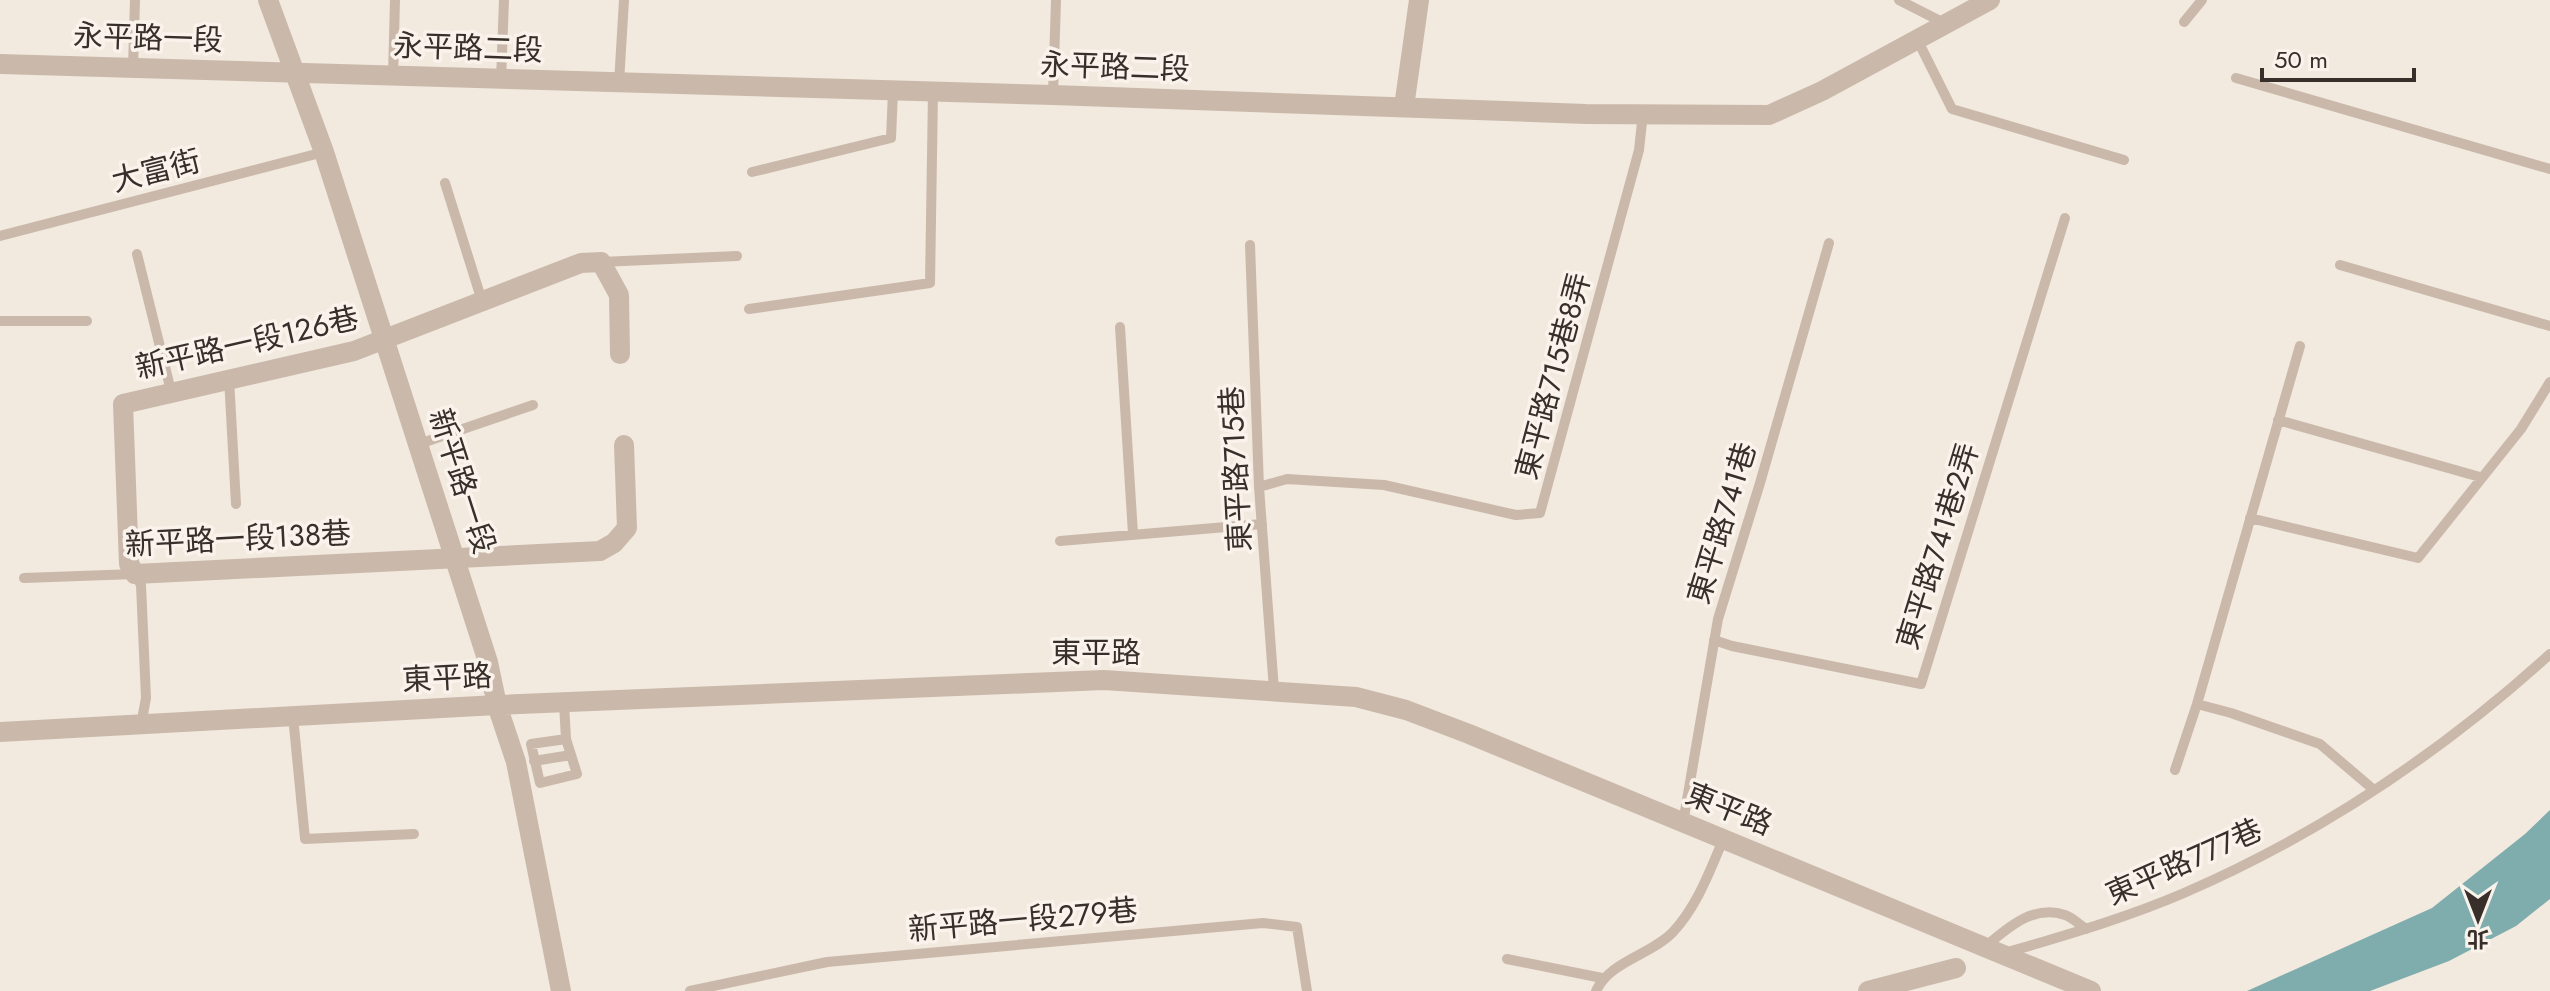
<svg xmlns="http://www.w3.org/2000/svg" width="2550" height="991" font-family="Jost,'Noto Sans TC',sans-serif">
<style>
.water{fill:#7fadae}
.lines{fill:none;stroke-linecap:round;stroke-linejoin:round}
.service{stroke:#cab9ab;stroke-width:10}
.minor{stroke:#cab9ab;stroke-width:20}
.tertiary{stroke:#cab9ab;stroke-width:20}
.labels{text-anchor:middle;stroke-width:7;stroke-linejoin:round;paint-order:stroke}
.street-label{font-size:30px;fill:#382e2a;stroke:#f9f3ec}
</style>
<rect width="100%" height="100%" fill="#f2e9df"/>
<!-- water -->
<path class="water" d="M2550,810V899L2516,926L2449,961L2370,991H2247L2432,908L2525,834Z"/>
<g class="lines">
<!-- service -->
<path class="service" d="M1899,0L1946,24
M2184,22L2202,0
M1917,39L1952,109L2124,160
M133,68L135,0
M393,76L395,0
M2236,78L2550,169
M501,80L504,0
M619,83L624,0
M1053,95L1056,0
M752,172L891,138L893,91
M445,183L482,301
M0,236L324,152
M1250,245L1259,487L1274,690
M137,254L171,391
M601,262L737,256
M2340,265L2550,326
M749,309L930,283L933,92
M0,321H87
M1120,327L1133,534
M229,378L236,504
M2278,420L2480,477
M419,444L533,405
M1259,487L1287,479L1384,485L1516,515L1540,513L1639,150L1643,113
M2250,518L2418,558L2521,429L2550,382
M1060,541L1262,524
M24,578L135,574L141,585L146,698L141,725
M1714,640L1732,646L1921,684L2065,218
M564,703L566,739L531,744L540,783L577,774L566,739
M2197,704L2231,713L2320,744L2374,790
M293,716L305,839L414,834
M534,761L571,755
M2175,770L2197,704L2300,346
M1683,823L1718,619L1760,483L1829,243
M1986,946C2008,928 2033,904 2065,915C2072,917 2080,925 2086,929
M2005,953C2066,935 2126,918 2184,893C2318,835 2442,752 2550,654
M1507,959L1602,978
M690,991L827,962L1263,923L1297,927L1307,991
M1596,991C1610,961 1651,955 1673,932C1697,906 1709,873 1723,840"/>
<!-- minor -->
<path class="minor" d="M0,64L1053,95L1586,114L1769,115L1822,91L1990,0
M1404,107L1419,0
M620,354L619,295L601,262L581,263L354,351L123,404L129,564L135,574L600,551L614,543L627,528L624,445
M1868,991L1956,968"/>
<!-- tertiary -->
<path class="tertiary" d="M268,0L324,152L488,662L497,705L516,762L561,991
M0,732L497,705L1104,680L1356,697L1406,710L1469,734L2091,991"/>
</g>
<g class="labels">
<!-- street labels -->
<g class="street-label">
<text transform="translate(148 38) rotate(2)" y="10">永平路一段</text>
<text transform="translate(468 48) rotate(2)" y="10">永平路二段</text>
<text transform="translate(1115 67) rotate(2)" y="10">永平路二段</text>
<text transform="translate(156 171) rotate(-14)" y="10">大富街</text>
<text transform="translate(247 343) rotate(-13)" y="10">新平路一段126巷</text>
<text transform="translate(1553 376) rotate(-75)" y="10">東平路715巷8弄</text>
<text transform="translate(1236 469) rotate(-93)" y="10">東平路715巷</text>
<text transform="translate(462 481) rotate(72)" y="10">新平路一段</text>
<text transform="translate(1722 523) rotate(-73)" y="10">東平路741巷</text>
<text transform="translate(238 539) rotate(-3)" y="10">新平路一段138巷</text>
<text transform="translate(1938 546) rotate(-73)" y="10">東平路741巷2弄</text>
<text x="1096" y="663">東平路</text>
<text transform="translate(447 678) rotate(-3)" y="10">東平路</text>
<text transform="translate(1729 809) rotate(22)" y="10">東平路</text>
<text transform="translate(2184 862) rotate(-24)" y="10">東平路777巷</text>
<text transform="translate(1023 920) rotate(-5)" y="10">新平路一段279巷</text>
</g>
</g>
<!-- north arrow -->
<g transform="translate(2478 919) rotate(180)" stroke="#f9f3ec" stroke-width="6" paint-order="stroke">
<path d="M0-6L14 30L0 20L-14 30Z" fill="#382e2a"/>
<text y="-12" font-size="22" font-weight="bold" text-anchor="middle" fill="#382e2a">北</text>
</g>
<!-- scale -->
<path d="M2262 68v12h152v-12" fill="none" stroke="#382e2a" stroke-width="4"/>
<text x="2274" y="68" font-size="24" fill="#382e2a" stroke="#f9f3ec" stroke-width="6" paint-order="stroke">50 m</text>
</svg>
